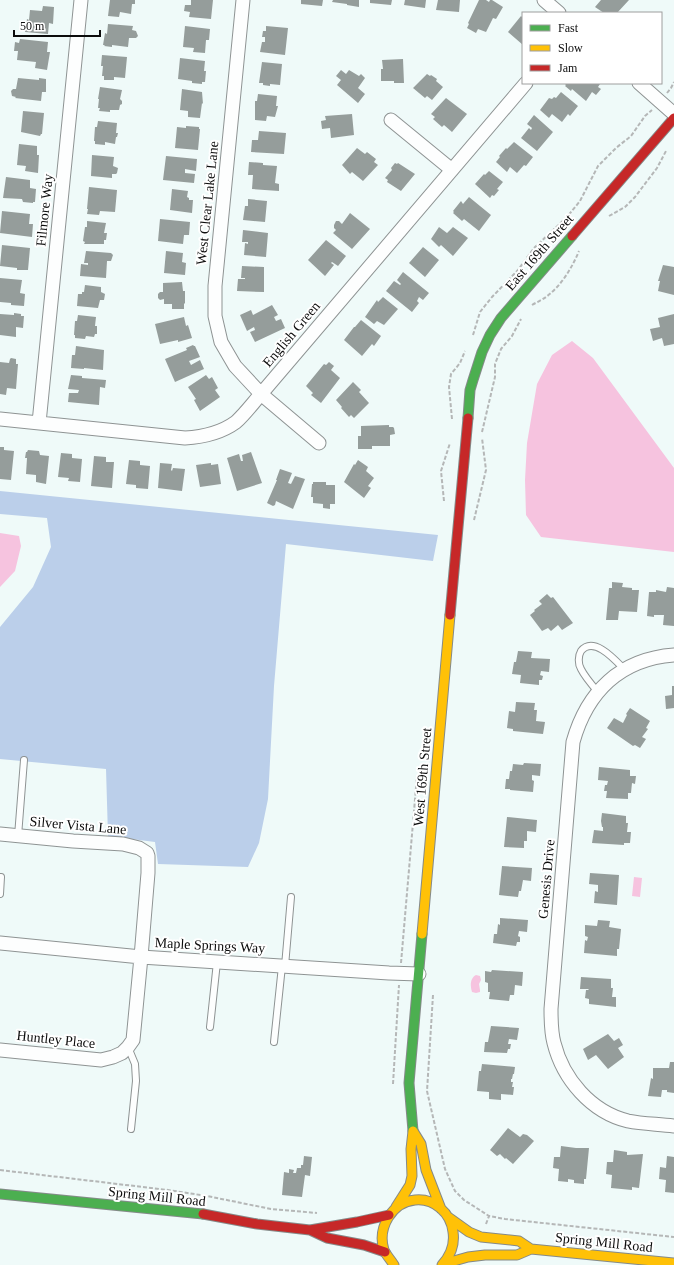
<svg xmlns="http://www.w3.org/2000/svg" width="674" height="1265" font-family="Georgia,serif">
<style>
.forest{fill:#bbcfea}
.water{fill:#f6c3df}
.building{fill:#959d9b}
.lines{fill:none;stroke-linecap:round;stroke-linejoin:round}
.lane-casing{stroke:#8e9393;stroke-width:8}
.street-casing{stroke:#8e9393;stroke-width:15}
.fast-casing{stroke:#858a89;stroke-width:11}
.slow-casing{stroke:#858a89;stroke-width:11}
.jam-casing{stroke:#858a89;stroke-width:11}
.path{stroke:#b5b7b7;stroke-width:2;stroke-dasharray:4 2;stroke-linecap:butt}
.lane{stroke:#fdfefe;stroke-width:6}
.street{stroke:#fdfefe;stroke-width:13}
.fast{stroke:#4caf50;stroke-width:9}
.slow{stroke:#ffc107;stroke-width:9}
.jam{stroke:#c62828;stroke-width:9}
.labels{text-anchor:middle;stroke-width:4;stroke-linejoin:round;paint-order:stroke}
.street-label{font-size:14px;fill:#0c0c0c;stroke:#fff}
</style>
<rect width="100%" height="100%" fill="#effaf9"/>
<!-- forest -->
<path class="forest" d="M0,491L438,535L433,561L286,544L274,686L268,799L259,843L248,867L158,864L155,842L108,836L106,769L0,759V627L33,587L51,547L47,518L0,514Z"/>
<!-- water -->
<path class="water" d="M572,341L593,358L674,468V552L541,537L526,515L525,480L527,443L537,384L552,355Z
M0,533L19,536L21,546L15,571L0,587Z
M634,877L642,878L640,897L632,896Z
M476,975L480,976L481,980L479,984L480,990V992L476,993L472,992C470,986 470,978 476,975Z"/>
<!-- building -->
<path class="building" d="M110,0H135V4H132L131,14L120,12L119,17L108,16Z
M191,0H213L211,19L189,17L190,12L184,11L185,5H191Z
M301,0H323L322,6L301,4Z
M333,0H359V7L347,5V4L332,2Z
M370,0H392L391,5L370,3Z
M405,0H426L425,8L404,5Z
M438,0H460L459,12L436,10Z
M479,0H486L489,2L490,0H492L503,7L496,19L493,18L486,32L478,29L476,33L467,28L469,24L468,23Z
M601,0H629L617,13H604L595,7Z
M43,6L54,7L53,24L49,23L48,34L25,32L27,19L29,20L30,10L42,11Z
M521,16L523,18V45L508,32Z
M108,24L133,26L132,30L136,31L138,36L136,38H129L128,47L112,45V47L104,46L105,45H103L105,33L107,34Z
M185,26L210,29L209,40H206L205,53L193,52L194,48L183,47Z
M266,26L288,28L285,55L260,52L262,42H265V37H262L263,31H266Z
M20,39L48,42L47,52H50L47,70L35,68L36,62L17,60L18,51H14L15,42L19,43Z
M102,55L127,57L125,78L114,77V80H104V76H102L103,66H101Z
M180,58L205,61L204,71H206L205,82H202V84L192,83V81L178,79Z
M403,59L404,83H394V81H381V69H383L382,60Z
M262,62L282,64L280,85L270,84V86L263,85V83H259Z
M341,70L346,74L349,70L359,76L361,74L365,78L358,88L365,94L358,103L337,85L341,80L336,76Z
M427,74L430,76L431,75L437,79L436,81L443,87L432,100L427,96L425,98L413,88Z
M18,78L39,80V78L46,79V92H42L41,101L15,98L16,97L12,96L11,91L13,89H16Z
M564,83H598L600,84L598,87L601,89L596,95L592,92L586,101L572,89L571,91L565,86L566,85Z
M100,87L122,90L120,99L122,101V104L120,105L119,110H110V112L99,111L100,108H98L99,99H98Z
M182,89L202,92L203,104L202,103L200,118L188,117V111L180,110Z
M561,92L578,106L570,116L568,114L562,122L552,114L549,118L540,110L549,98L552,99L554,97L556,98Z
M258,94L277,96L276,106H278L275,117L267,116L266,121L255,120V101H257Z
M446,98L467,114L452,132L444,125L442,127L433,119L435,117L431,114Z
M23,111L44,113L42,134H41L40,136L21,132Z
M352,114L354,135L331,138L330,128L322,129L321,121L326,120L325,116Z
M534,115L553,132L537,151L521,138L529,128L531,130L532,128L527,124Z
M98,121L117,123L116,133H118L117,137H116L115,144L105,142V145L95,144V141H94L95,127H97Z
M186,126L199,127V129H200L198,150L175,148L177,127L186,128Z
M259,131L286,133L284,154L251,152L252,140H258Z
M514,142L533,157L526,166L524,165L517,173L510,167L507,172L496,162L500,157L499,156L506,148L507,149Z
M19,144L37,146V155H39L38,173L25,171L26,166L17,165Z
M357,148L365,154L367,152L376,159L374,162L378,165L363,181L352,172L350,174L342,165Z
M92,155L114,157L113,166L118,168L117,173L116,174H112V178L91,176Z
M166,156L197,159L196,171L185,169V173L195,174L194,183L163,180Z
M249,162L263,163V165L277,166L275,183L279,184V191L252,189L253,175H248Z
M395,163L397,164L398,163L415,174L401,191L387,182L388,180L385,178L392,170L391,168Z
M489,171L503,182L497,189L499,190L494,196L492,195L490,198L475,184L484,174L485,175Z
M6,177L30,180V188L36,189L35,202H33V203L23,202L22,199L3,198Z
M89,187L117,190L115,212L100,211L99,215L87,214L88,209H87Z
M172,189L188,191L187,197L189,198V200H193L192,213L170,210Z
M469,197L491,215L479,231L464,219L462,221L453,213L454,212L453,211L461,201L463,204Z
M248,199L267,201L265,222L243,220L245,206H248Z
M2,211L30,214L29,224H33L32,237L0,233Z
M350,213L370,229L352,249L333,233L336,230L334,228V225L336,221H339L342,224Z
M160,219L190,222L189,235H184L183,244L158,241Z
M87,221L106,223L104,233H107L106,240H104V244H84L85,242L83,241L85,227H87Z
M439,227L447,233L453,227L468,238L453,256L441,245L439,247L431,239Z
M243,230L268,233L266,257L244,255L245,243L248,244V242H242Z
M326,240L346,256L338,266L332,262L331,263L334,265L325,276L308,260Z
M2,245L30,248L28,270H17V268L0,266Z
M423,247L439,260L425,277L409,263Z
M86,251L111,253L113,255L111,261H107L106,278L80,276L81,264L88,265V263H84Z
M166,251L183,253L182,262L186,263L185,275L164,273Z
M663,265L674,267V295L658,291L660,281H658Z
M242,266L264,267V292L237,291L238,279H245V278H241Z
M403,272L429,293L423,300L419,297L417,301L419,303L412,312L386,291L394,281L400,285L401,284L397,280Z
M0,278L22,280L20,293L25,294L24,306L11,305V303L0,302Z
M182,282L183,291H185V303L184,304V309H172V304H164V299L160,300L158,298V294L160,292H163V283Z
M85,285L101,287V292L105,294L104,300H100L98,308L77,306L78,294H82V292H84Z
M383,297L398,309L384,325L377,321L374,324L365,317L377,300L378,302Z
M272,305L278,315L274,317L276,321L281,319L285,328L255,342L250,332L255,330L254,327L247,331L240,315L251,310L253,315Z
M14,313L21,314V316H24L23,328L16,327V337L0,335V314L14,315Z
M674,314V344L664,346L662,338L653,341L650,329L660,327L658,318Z
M78,315L96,317L95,326H97V334H95L94,337L86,336L85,339L75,338V335H74L75,321H77Z
M184,317L186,326L188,325L192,338L178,342V340L160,344L155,324Z
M361,320L381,336L374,346L372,344L362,356L344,340L354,327H355Z
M193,345L194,346H195L200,357L189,361L191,365L200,360L204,369L175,382L165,359L187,350L186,348Z
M76,346L104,350L103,370L84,368V369L71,368L72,355H75Z
M11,358L16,359V364H18L16,389L7,388L6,395L0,394V362L9,363L10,359Z
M329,362L334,366L331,370L340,378L321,403L311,395L313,393L306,386L324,364L326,365Z
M71,375L82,376V378L106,380L105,388L100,387L99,405L68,402L69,393H78L79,390L68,389Z
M206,375L209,379L212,377L218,388L215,390L220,397L200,411L194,400L196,399L188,387Z
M353,382L361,390L359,392L369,403L354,418L351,415L349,417L341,408L342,407L336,400Z
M389,425V427H393L394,428L395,434L390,435V446H372V449H358V436H361V426Z
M0,447H4V450L14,451L11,480L0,479Z
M28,450L39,451L40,455L49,456L46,484L36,482V475L26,474L27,458H25L26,452H27Z
M251,452L262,483L237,491L227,458L239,454L241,461H243L242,455Z
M61,453L72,454V458L82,459L80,482L68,481L69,478L58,477Z
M94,456L106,457V462H114L112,488L91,486Z
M129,460L140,461V465L150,466L148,489L136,488V485L126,484Z
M358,460L368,467L366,471L374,478L368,486L371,488L364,498L344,482L354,464L355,465Z
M160,463L172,464L171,470L172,471L173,468L185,469L182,491L158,488Z
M211,463V465L218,464L221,484L200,487L196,465Z
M280,469L292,473L288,483L291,484L295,476L305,479L293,509L276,501L275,505L273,506L267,503L277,480H276Z
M313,482H326V485H335V504H330V509L323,508V504L313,503V497H311L312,484H313Z
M612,582L623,583L622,587L632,588V590H639L637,612L619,611L618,620H606L609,588H612Z
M667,587L674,588V626L663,625L664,615H654V617L647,616L649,592H656V590L666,592Z
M547,594L551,598L553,597L573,623L562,630L558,625L551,631L548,628L542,631L530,615L535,611L534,610L542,604L539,601Z
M518,651L532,652L531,658L550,659L549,672L541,671L540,675L543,676L542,680H539V685L520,683L521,675L512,674L514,662H516Z
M672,686H674V708L666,709L665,696L672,695Z
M516,702L535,703L534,710H537L536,721L545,722L543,734L513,731V729L507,728L509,711L515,712Z
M630,708L650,721L646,728L648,729L642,737L646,739L640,748L635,745L633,746L607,728L614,718L623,723L627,715L626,714Z
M524,763L541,764L540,776L532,775V780L534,781L533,792L510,790V789H505L506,779H509L510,771H512L513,764L523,765Z
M599,767L630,770V776H636L635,784L632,783L631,793H628V799L606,798L607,791H604L605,785H607L608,781L598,780Z
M602,813L626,816V823H628L627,832H631L630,843H624V845L592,843L594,830L603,831V827H602L601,821Z
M507,817L537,820L536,832L527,831V841H524V848L504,847Z
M502,866L532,868L531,881L523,880L521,891H519L518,897L499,895Z
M590,873L619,875L617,905L594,903L595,891L598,892V885L589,884Z
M500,918L528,920L527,932L519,931L518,936L520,937V942H517L516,946L493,943L494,934H497L498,924L500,925Z
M598,920L610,921L609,927L621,929L619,949H617V956L584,953L585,940L587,941L588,937L585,936V925L597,926Z
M492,970L523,972L522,986L515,985L514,995H510L509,1001L489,999L490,992H488V983L485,982V971L491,972Z
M581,977L611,979V988H613L612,997H616V1007L589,1004V999L585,998L586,990H588L589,989H580Z
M491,1026L519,1028L517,1040L509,1039L508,1044H511L510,1049H508L507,1053L484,1052L485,1042H488Z
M608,1034L614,1041L619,1038L623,1045L618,1048L624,1057L608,1069L596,1055L588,1060L583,1049Z
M670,1062H674V1093L667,1092V1090H662L661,1097L648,1096L651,1078L653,1079V1068H669Z
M482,1064L515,1067L514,1074H513L512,1079H511V1082H513L512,1087H514L513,1095L501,1094V1100L489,1099V1092L477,1091L479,1071H481Z
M508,1128L520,1137L523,1134L527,1135L534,1141L513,1164L506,1158L505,1159L500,1154L497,1156L490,1150Z
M561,1146L576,1148H589L586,1179H584V1184L574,1183V1180L568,1179V1182L558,1181L559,1169L553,1168L554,1157H560Z
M614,1150L627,1152V1155L643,1154L639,1188L632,1187V1190L611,1188L612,1175L606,1174L607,1162H613Z
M304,1156L312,1157L310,1176L305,1175L302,1197L282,1195L284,1172L289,1173V1169L294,1170L293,1173H296L297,1168H301V1165H303Z
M667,1156L674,1157V1193L665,1192L666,1180L659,1179L660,1167L666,1168Z"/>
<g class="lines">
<defs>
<path id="lane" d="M598,692C592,685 585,677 581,669C578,664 578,656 581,651C594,635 616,661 625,670
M18,836L24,760
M0,894L1,877
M285,966L291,897
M210,1027L217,962
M274,1042L282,966
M128,1047L135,1064L136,1081L131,1129"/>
<path id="street" d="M243,0L215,286V316L221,342L235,366L261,394L319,443
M544,0L559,13
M639,83L674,114
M391,120L452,170
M0,419L185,438C202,437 221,433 236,422C245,414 253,403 261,394L526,83
M39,423L81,0
M674,655C620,659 587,692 573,742L551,1009C551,1020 551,1032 554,1043C563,1079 591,1112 628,1121C643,1124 659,1124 674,1126
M0,834L73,841L123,844L139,848L147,853L148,856V873L141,957L133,1040L128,1047L122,1053L113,1057L101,1060L0,1050
M0,943L141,957L389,973L419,974"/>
<path id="fast" d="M468,418L470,390L473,380L482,352L490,335L501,318L572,236
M413,1131L409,1083L422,934
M0,1194L203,1214"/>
<path id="slow" d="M422,934L450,615
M396,1207L410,1185L412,1176L411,1149L413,1131L421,1144L426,1170L441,1209
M448,1217L469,1232L481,1237L519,1241L531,1249L674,1263
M443,1264L468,1257L485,1255H517L531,1249
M394,1265C391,1260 386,1255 384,1250C377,1228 392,1202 415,1200C434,1198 451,1213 453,1232C455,1245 451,1255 442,1265"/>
<path id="jam" d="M572,236L674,118
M450,615L468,418
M203,1214L257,1224L310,1230L357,1222L389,1215
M310,1230L327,1238L364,1245L385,1252"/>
</defs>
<!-- lane casing -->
<use href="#lane" class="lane-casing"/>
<!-- street casing -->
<use href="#street" class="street-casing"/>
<!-- fast casing -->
<use href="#fast" class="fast-casing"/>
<!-- slow casing -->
<use href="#slow" class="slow-casing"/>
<!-- jam casing -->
<use href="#jam" class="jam-casing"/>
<!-- path -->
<path class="path" d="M667,93L671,88L674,82
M609,216L625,207L635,197L657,168L666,151
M532,305C537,302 542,300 546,297C561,286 572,268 579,251
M473,335L480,312L492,297L518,270L534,248L567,217L580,201L598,166L616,148L631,136L645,116L652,110
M452,419L449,387L451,374L460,363L465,351
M482,432L495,377V364L501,349L512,336L521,319
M444,501L441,471L450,443
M474,520L486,470L482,438
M401,963L417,776
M433,995L427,1091L445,1169L455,1191L464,1200L489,1216L505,1219L674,1237
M393,1084L399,985
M0,1170L168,1190L207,1196L271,1209L317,1213
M486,1224L489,1216"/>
<!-- lane -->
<use href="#lane" class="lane"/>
<!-- street -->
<use href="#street" class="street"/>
<!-- fast -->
<use href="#fast" class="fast"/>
<!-- slow -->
<use href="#slow" class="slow"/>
<!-- jam -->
<use href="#jam" class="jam"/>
</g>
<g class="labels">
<!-- street labels -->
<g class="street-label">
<text transform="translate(207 203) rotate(-84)" y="5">West Clear Lake Lane</text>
<text transform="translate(44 210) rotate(-84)" y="5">Filmore Way</text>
<text transform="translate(539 252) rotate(-49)" y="5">East 169th Street</text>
<text transform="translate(291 334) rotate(-50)" y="5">English Green</text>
<text transform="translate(422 777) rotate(-85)" y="5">West 169th Street</text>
<text transform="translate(78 825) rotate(5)" y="5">Silver Vista Lane</text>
<text transform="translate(546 879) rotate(-85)" y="5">Genesis Drive</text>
<text transform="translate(210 945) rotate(3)" y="5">Maple Springs Way</text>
<text transform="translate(56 1039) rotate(6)" y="5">Huntley Place</text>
<text transform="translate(157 1196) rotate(6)" y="5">Spring Mill Road</text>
<text transform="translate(604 1242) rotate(6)" y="5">Spring Mill Road</text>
</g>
</g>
<!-- legend -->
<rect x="522" y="12" width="140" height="72" fill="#ffffff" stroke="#9e9e9e"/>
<rect x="530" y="25" width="20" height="6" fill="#4caf50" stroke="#9e9e9e"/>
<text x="558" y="32" font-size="12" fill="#0c0c0c">Fast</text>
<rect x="530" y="45" width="20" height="6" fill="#ffc107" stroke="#9e9e9e"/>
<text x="558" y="52" font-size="12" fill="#0c0c0c">Slow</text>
<rect x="530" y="65" width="20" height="6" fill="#c62828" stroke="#9e9e9e"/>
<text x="558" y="72" font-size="12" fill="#0c0c0c">Jam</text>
<!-- scale -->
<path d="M14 30v6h86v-6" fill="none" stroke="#0c0c0c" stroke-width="2"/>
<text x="20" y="30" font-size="12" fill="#0c0c0c" stroke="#ffffff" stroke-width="3" paint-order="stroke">50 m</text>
</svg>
